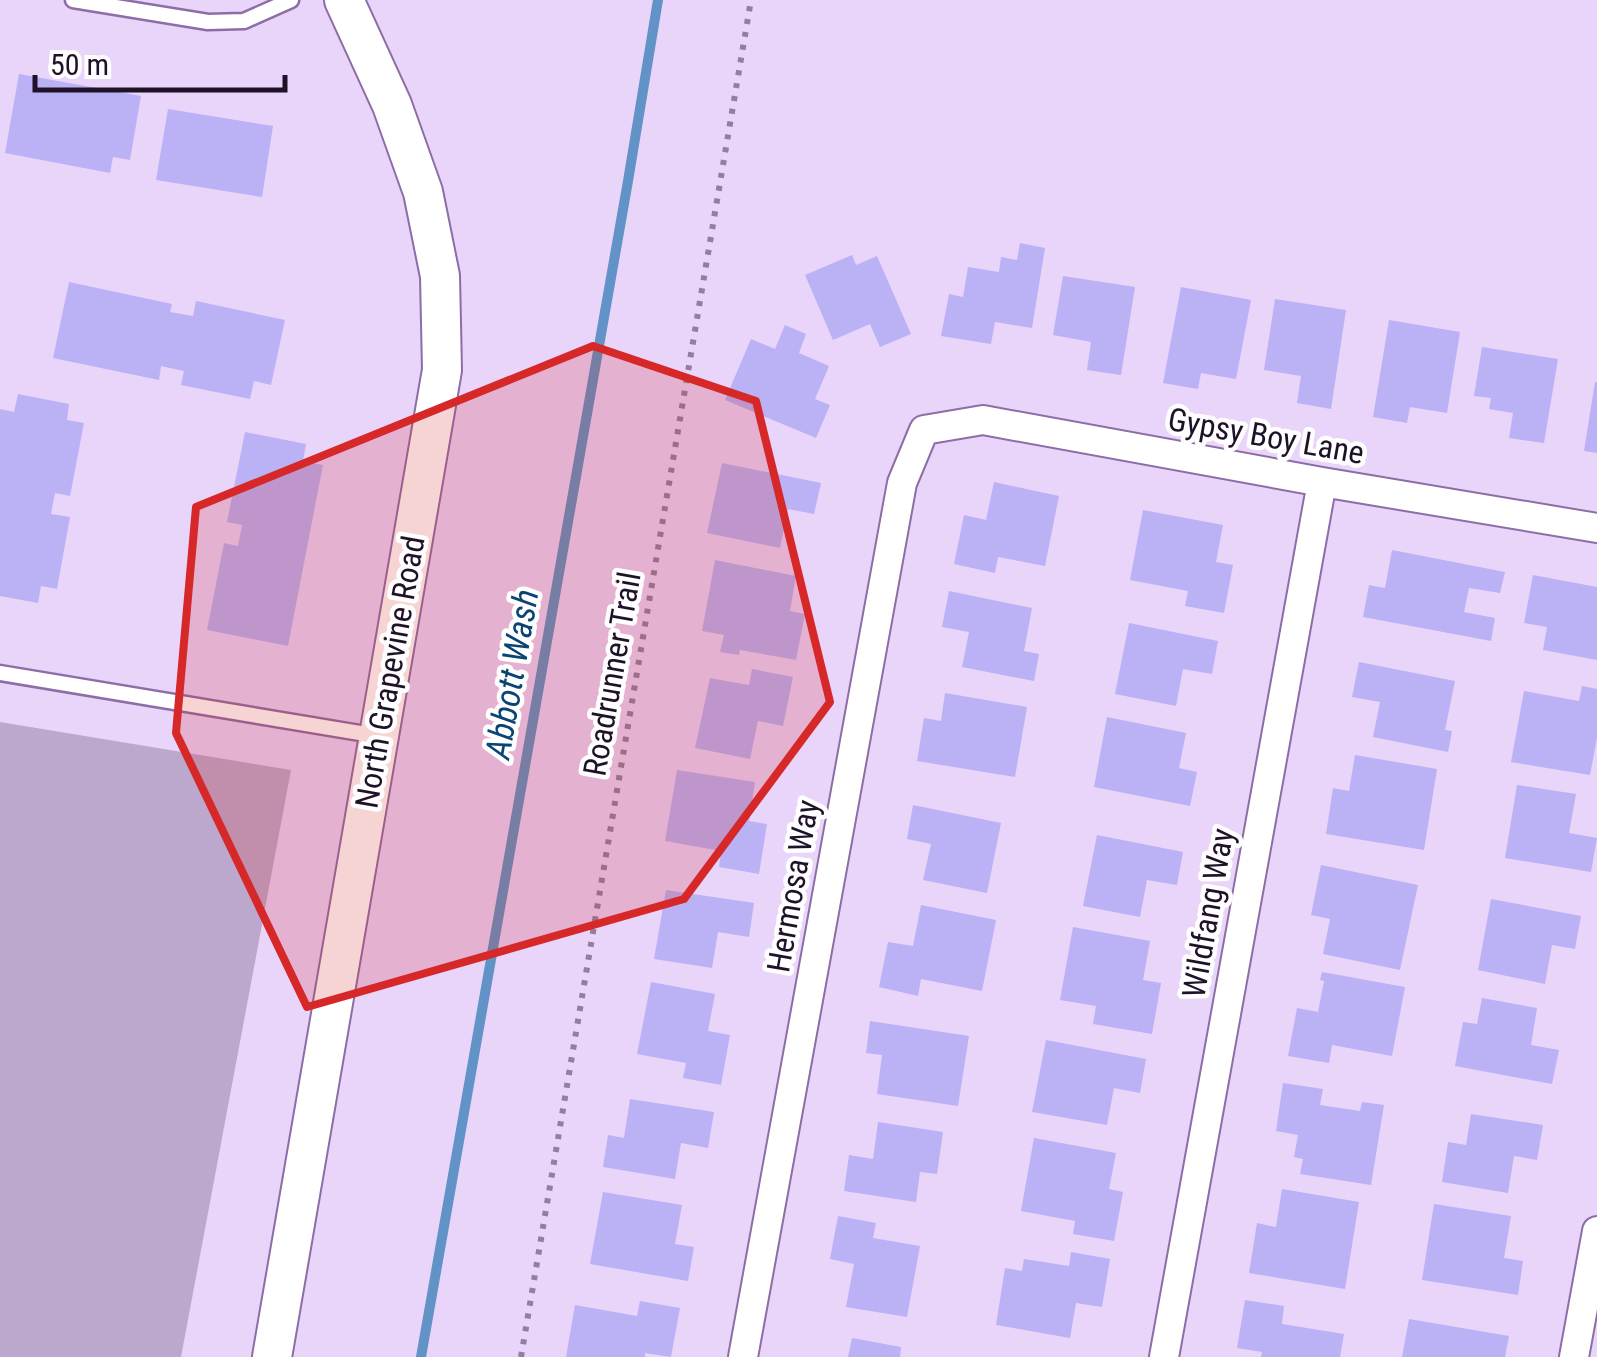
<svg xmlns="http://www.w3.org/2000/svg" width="1597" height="1357" font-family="'Roboto Condensed',sans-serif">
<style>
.green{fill:#bca8cd}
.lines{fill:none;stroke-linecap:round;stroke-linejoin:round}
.stream{stroke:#6193c6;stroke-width:10}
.building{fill:#bab2f5}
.service-casing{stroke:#8d6da6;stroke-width:19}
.minor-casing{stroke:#8d6da6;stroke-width:32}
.secondary-casing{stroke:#8d6da6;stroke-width:42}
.path{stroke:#907f9e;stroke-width:6;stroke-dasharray:5 8;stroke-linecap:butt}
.service{stroke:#fff;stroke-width:14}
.minor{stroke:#fff;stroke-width:28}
.secondary{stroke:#fff;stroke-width:38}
.marked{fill:#d62828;fill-opacity:0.2;stroke:#d62828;stroke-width:8;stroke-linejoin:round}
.labels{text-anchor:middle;stroke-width:9;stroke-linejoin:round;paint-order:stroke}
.street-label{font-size:32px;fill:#1f1228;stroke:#fefefe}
.water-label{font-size:35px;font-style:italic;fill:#0a4474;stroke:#fefefe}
</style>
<rect width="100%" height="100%" fill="#e9d4fa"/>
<!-- green -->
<path class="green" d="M0,722L291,770L181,1357H0Z"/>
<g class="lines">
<!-- stream -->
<path class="stream" d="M421,1357L628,181L658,0"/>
</g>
<!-- building -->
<path class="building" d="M19,74L141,96L130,160L113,157L110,173L5,153Z
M168,109L273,126L262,197L156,180Z
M1020,243L1045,248L1032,328L995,322L991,344L941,336L949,294L963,297L968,267L999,272L1001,257L1017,260Z
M852,255L856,265L877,256L911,334L880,347L870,324L833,340L805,275Z
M1063,276L1135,287L1121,375L1087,370L1091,342L1053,335Z
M69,282L172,304L170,312L193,316L196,301L285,320L271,385L254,381L250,399L181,385L184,371L161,366L159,380L53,358Z
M1181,287L1251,300L1236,379L1201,373L1198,389L1163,383Z
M1275,299L1346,310L1331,409L1297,403L1301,376L1264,370Z
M1389,320L1460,332L1447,413L1410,407L1407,423L1373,417Z
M785,325L806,334L799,353L829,366L815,399L830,405L816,438L725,400L751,339L775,349Z
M1482,347L1558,359L1544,443L1509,438L1513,413L1489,409L1491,398L1474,396Z
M1595,382H1597V453L1584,451Z
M18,394L69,404L67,420L84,423L70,496L55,493L51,514L70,517L57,589L41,586L38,603L0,596V409L14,412Z
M245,432L306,444L303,461L323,465L288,646L207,630L224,543L238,546L242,525L227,522Z
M722,463L821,483L814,514L788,509L780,548L707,533Z
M994,482L1059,496L1045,566L998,557L995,573L954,564L964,515L986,520Z
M1143,510L1223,525L1216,562L1233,565L1224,613L1185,606L1188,591L1130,580Z
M1392,550L1505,572L1500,593L1469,588L1464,612L1495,618L1491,641L1363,617L1369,585L1385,588Z
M715,560L796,576L790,611L805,614L796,660L740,650L739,655L720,652L724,635L702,631Z
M1533,575L1597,587V660L1543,650L1547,627L1524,623Z
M949,591L1032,608L1024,651L1039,654L1034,681L962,667L969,632L942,627Z
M1129,623L1218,641L1212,674L1183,669L1176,706L1115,694Z
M1359,662L1455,681L1445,730L1452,731L1448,752L1373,737L1380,702L1352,697Z
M752,669L793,677L783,726L758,721L750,759L695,748L710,678L749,685Z
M1582,686L1597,689V738L1590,775L1511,762L1524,691L1579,701Z
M945,693L1027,707L1015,777L917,761L924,718L941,721Z
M1107,717L1186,733L1179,768L1197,772L1190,806L1094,787Z
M1355,755L1437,769L1424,850L1326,834L1333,788L1349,791Z
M677,770L755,782L749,821L767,824L759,874L719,867L721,851L665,841Z
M1517,785L1576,794L1569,833L1597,838L1591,872L1505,858Z
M913,805L1001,823L987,893L923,880L931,844L907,839Z
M1097,835L1183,852L1177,885L1147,880L1140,917L1083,906Z
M1321,865L1418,885L1400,970L1323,954L1330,919L1311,915Z
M666,890L754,903L749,937L718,932L712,968L654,959Z
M1491,899L1581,916L1575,949L1552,945L1545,984L1478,970Z
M921,905L996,920L982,991L921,979L918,996L879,987L888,942L913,946Z
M1073,927L1150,941L1143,980L1161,983L1152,1034L1093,1024L1096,1006L1060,1000Z
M1322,972L1405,987L1392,1056L1332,1045L1329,1063L1288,1056L1297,1008L1318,1012L1324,981L1320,980Z
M651,982L715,994L708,1031L730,1035L721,1085L683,1078L686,1063L637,1054Z
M1482,998L1537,1008L1531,1045L1559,1050L1552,1084L1455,1066L1463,1022L1477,1024Z
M870,1021L969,1036L958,1106L877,1094L882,1055L866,1053Z
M1046,1040L1146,1059L1140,1093L1114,1088L1107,1125L1032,1112Z
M1283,1083L1323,1089L1320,1105L1360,1111L1362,1102L1384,1105L1371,1185L1300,1174L1303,1159L1294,1157L1298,1135L1276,1131Z
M630,1099L714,1112L708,1148L681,1143L675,1179L603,1167L608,1135L624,1138Z
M1471,1114L1543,1125L1537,1160L1514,1156L1508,1193L1442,1182L1448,1142L1466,1145Z
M878,1122L943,1132L937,1174L920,1172L916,1202L844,1191L849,1155L873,1159Z
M1034,1138L1116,1153L1109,1189L1123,1192L1114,1241L1073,1234L1075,1221L1021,1211Z
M1282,1189L1359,1202L1345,1289L1249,1273L1257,1223L1276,1227Z
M603,1192L682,1205L675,1244L694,1247L688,1281L590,1264Z
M1434,1204L1511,1216L1504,1258L1523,1261L1518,1295L1422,1280Z
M838,1216L876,1223L873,1238L920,1246L907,1317L846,1307L854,1264L830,1259Z
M1071,1252L1110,1259L1102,1307L1076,1303L1070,1338L996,1325L1005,1268L1022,1271L1024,1259L1069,1266Z
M1245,1300L1284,1306L1282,1324L1344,1334L1340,1357H1261L1262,1352L1237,1348Z
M640,1301L680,1308L671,1357L645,1353V1357H566L575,1305L637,1316Z
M1409,1319L1509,1336L1505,1357H1402Z
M852,1338L901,1347L900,1357H848Z"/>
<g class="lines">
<defs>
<path id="service" d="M73,0L208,22L244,21L291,0
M0,673L378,736"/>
<path id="minor" d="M743,1357L902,483L924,430L983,420L1322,482L1597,528
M1164,1357L1322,482
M1574,1357L1597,1231"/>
<path id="secondary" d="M272,1357L442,370L440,276L423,192L392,105L344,0"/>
</defs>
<!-- service casing -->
<use href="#service" class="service-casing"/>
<!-- minor casing -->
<use href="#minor" class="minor-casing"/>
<!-- secondary casing -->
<use href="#secondary" class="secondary-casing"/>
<!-- path -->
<path class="path" d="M521,1357L751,0"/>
<!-- service -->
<use href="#service" class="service"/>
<!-- minor -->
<use href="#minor" class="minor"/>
<!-- secondary -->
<use href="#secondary" class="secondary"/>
</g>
<!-- marked area -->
<path class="marked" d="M593,346L756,401L830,702L684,899L307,1007L176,733L196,507Z"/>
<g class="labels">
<!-- street labels -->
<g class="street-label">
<text transform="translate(1266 436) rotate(10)" y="11">Gypsy Boy Lane</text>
<text transform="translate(390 672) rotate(-80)" y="11">North Grapevine Road</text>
<text transform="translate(612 674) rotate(-80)" y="11">Roadrunner Trail</text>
<text transform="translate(793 886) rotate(-80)" y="11">Hermosa Way</text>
<text transform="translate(1208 913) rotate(-80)" y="11">Wildfang Way</text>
</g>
<!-- water labels -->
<g class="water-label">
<text transform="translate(512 674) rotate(-80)" y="12">Abbott Wash</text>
</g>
</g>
<!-- scale -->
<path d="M35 75v15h250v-15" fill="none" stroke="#1f1228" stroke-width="5"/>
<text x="50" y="75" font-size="30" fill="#1f1228" stroke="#fefefe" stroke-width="8" paint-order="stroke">50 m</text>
</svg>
